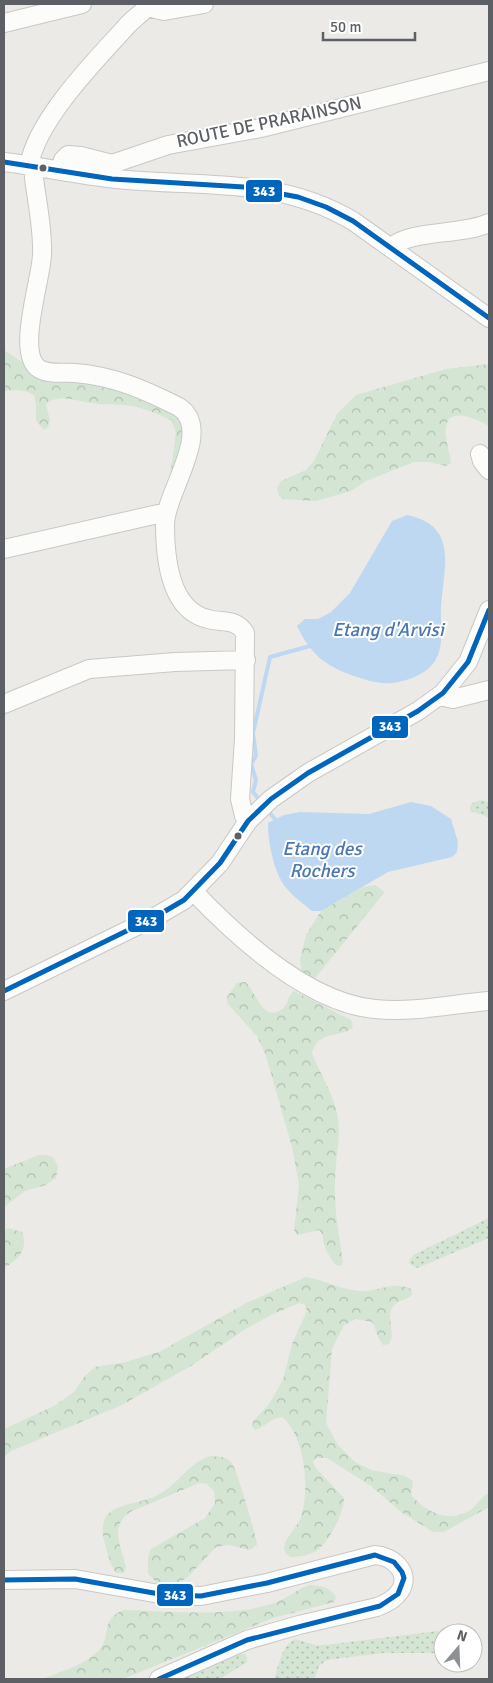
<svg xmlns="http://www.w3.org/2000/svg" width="493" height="1683" font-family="Signika,sans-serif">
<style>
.green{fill:url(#green-dots)}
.forest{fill:url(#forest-crowns)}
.water{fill:#bed8f2}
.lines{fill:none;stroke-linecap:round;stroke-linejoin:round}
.stream{stroke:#bed8f2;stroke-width:4}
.minor-casing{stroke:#c8c8c8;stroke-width:20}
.minor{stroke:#fcfcfb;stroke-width:18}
.bus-1-casing{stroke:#fff;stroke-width:9}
.bus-1{stroke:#0065bd;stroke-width:5}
.bus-dot{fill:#5c5f63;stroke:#fff;stroke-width:2}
.labels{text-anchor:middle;stroke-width:4;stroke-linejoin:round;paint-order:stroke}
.street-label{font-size:18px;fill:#5c5f63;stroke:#fff}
.water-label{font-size:19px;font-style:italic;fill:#4c77b0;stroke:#fff}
.line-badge{stroke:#fff;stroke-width:2}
.badge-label{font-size:14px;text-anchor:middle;font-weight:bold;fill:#fff}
</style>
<defs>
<pattern id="green-dots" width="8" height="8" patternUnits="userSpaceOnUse" patternTransform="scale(1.25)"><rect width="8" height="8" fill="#d4e6d3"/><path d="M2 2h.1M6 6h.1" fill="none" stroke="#afbeaf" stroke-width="1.8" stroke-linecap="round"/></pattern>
<pattern id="forest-crowns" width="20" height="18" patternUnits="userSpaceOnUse" patternTransform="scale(1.25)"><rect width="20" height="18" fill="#d4e6d3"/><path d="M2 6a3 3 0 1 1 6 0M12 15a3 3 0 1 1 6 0" fill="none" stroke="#afbeaf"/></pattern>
</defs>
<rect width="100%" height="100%" fill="#ebeae6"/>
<!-- green -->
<path class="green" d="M481,800L489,802V817L470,811C470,803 473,802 481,800Z
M489,1218V1238L417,1268L409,1264L410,1259L415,1254Z
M437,1631L449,1633H443V1653H383L327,1660L319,1666L314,1679H274C279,1666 281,1646 295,1639L315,1645H325Z
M240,1654H246L247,1662L220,1679H183Z"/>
<!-- forest -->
<path class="forest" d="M4,350L44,376L123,389L169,406L188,428L169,483L176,433L172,421C157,413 140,406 123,405C113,404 102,405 91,403C76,401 60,393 46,404L50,421L48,427L44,430L36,421V404L34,395C24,389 15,390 4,391Z
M489,364V426C479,420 449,405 446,427C444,438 450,452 451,463L446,466L429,462H414L366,481L351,491L316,501L283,499L279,496L277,488L281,481L306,470L314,461L337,414L356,395L446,369Z
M375,885L385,892L315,978L310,979L302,974L300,960L306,935L321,911L363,887Z
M245,982C256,990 261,1022 281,1010C288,1006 287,996 294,991L351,1020L353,1028C336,1039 319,1030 312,1053C320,1074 332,1091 337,1113C342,1137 335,1158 335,1182C334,1209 339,1236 343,1262L341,1266L336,1265C329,1257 322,1245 323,1235L319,1230L297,1235L294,1230L299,1185L292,1147L266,1056L257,1036L227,1003V997L237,983Z
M39,1155H47L54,1158L58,1167L56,1178L46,1185L25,1191L4,1207V1169Z
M8,1228L22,1232C29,1250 18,1259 4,1268V1230Z
M306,1277C324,1280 342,1290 360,1291C378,1292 393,1280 411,1289L412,1295C407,1300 399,1300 394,1305C384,1315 397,1333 389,1344L383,1345C377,1338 377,1330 372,1322L356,1319L344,1325L332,1349L326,1423L337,1444L355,1462L371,1470L405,1476L413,1481L411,1495C426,1512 447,1523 469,1511C477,1506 480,1497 489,1493V1507L444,1532H433L401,1512L371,1486L327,1458H316L313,1462L315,1467L344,1498C344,1513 331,1537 320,1548C312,1555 300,1557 290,1557C287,1554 284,1552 284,1547C285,1537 298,1527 301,1517C310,1490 305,1435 282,1417C270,1418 266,1427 255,1430L252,1427L253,1421L269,1404L283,1380L292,1344L307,1311L305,1305L299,1303L271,1315L244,1330L191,1366L120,1406L11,1451L4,1457V1429L54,1406L74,1392L84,1377L95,1367L126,1362L161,1351L246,1303Z
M211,1456C220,1457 226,1456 232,1463C236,1468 257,1537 257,1545L250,1550L229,1545L216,1547L187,1578L176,1584L157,1583L148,1574V1556L151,1549L205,1518L215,1503L214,1491L207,1484L199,1483L130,1512C109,1527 121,1545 126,1567L124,1573H116C110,1565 108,1554 105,1544C92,1497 137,1510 163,1492C180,1481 191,1461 211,1456Z
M309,1585C320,1586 330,1586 336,1597L334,1602L273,1618L123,1679H42C60,1672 83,1666 98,1651C113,1636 98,1622 123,1610C168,1611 232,1618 274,1603C286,1599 296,1590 309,1585Z"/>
<!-- water -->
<path class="water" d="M407,515C460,526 443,569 441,608C440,623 444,643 437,657C430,675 399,685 382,683C365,681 339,672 325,662C313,654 303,639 297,626L305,619H318L331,612L350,593L392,521Z
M411,802L431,806L451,819L458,842L457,852L452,857L388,872L321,911H312C304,904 295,898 288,890C274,875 268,843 268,823L284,815L300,812L369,814Z"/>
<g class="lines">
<!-- stream -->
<path class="stream" d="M261,802L253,792L256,780L251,764L256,756L253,733L270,657L310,646
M267,810L275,819"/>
<defs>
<path id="minor" d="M147,7L164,11L204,4
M4,23L82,4
M4,162C45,167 86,177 128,180C209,187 280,178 353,221L489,318
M29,166C36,121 94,62 125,28C132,19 143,13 150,4
M35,167L34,178C37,203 43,228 42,254C42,277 16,352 38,368C47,375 64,372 75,373C114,376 145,390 179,407C214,430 165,493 165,524C165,557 169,610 208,619C222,623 236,618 245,633L244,739L240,799L244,816L248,821
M60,171L63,160L68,155L81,156L112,164L168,145L261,128L489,71
M391,247C414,229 460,236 489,223
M480,454L482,461L489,470
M4,549L158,514H166
M440,696L453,699L489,690
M4,704L89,669L175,662L246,660
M194,892C238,938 309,1003 375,1009C413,1013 452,1004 489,1001
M4,991L155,917L184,900L220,863L248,821L271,799L308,773L418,711L443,693L468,662L489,610
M4,1580L75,1579L165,1595L201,1596L267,1583L375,1555C392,1556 412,1572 400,1591C395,1599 385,1604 377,1607L299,1625L247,1640L159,1679"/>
</defs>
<!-- minor casing -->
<use href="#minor" class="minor-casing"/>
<!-- minor -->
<use href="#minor" class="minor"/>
<defs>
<path id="bus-1" d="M4,162L112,179L244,187L298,197L326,207L353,221L489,318
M4,991L155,917L184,900L220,863L248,821L271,799L308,773L418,711L443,693L468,662L489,610
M4,1580L75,1579L165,1595L201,1596L267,1583L375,1555L394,1562L402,1572L404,1578L398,1594L380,1606L247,1640L159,1679"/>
</defs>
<!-- bus-1 casing -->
<use href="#bus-1" class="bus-1-casing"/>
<!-- bus-1 -->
<use href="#bus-1" class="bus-1"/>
</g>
<!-- markers -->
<g class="bus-dot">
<circle cx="43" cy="168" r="4.5"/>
<circle cx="238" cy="836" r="4.5"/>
</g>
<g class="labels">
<!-- street labels -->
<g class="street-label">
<text transform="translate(269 122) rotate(-12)" y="6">ROUTE DE PRARAINSON</text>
</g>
<!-- water labels -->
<g class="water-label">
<text x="388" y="636">Etang d'Arvisi</text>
<text x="322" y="855">Etang des<tspan x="322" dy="22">Rochers</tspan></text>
</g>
</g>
<g class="line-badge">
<rect x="245" y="179" width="38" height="24" rx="5" fill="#0065bd"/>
<rect x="371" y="715" width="38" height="24" rx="5" fill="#0065bd"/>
<rect x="127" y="909" width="38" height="24" rx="5" fill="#0065bd"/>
<rect x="156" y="1583" width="38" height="24" rx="5" fill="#0065bd"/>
</g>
<g class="badge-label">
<text x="264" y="196">343</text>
<text x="390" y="731">343</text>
<text x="146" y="926">343</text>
<text x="175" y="1600">343</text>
</g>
<!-- border -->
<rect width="493" height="1683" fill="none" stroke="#5c5f63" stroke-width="10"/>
<!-- north arrow -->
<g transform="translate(458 1648) rotate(19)"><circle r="24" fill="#ffffff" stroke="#bebfc1"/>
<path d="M0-4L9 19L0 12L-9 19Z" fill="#8e9091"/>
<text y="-8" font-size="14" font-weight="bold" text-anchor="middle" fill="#5c5f63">N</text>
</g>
<!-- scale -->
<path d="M323 32v8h92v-8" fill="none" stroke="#5c5f63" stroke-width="2.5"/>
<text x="330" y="32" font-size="15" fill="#5c5f63" stroke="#ffffff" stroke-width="4" paint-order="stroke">50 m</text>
</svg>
